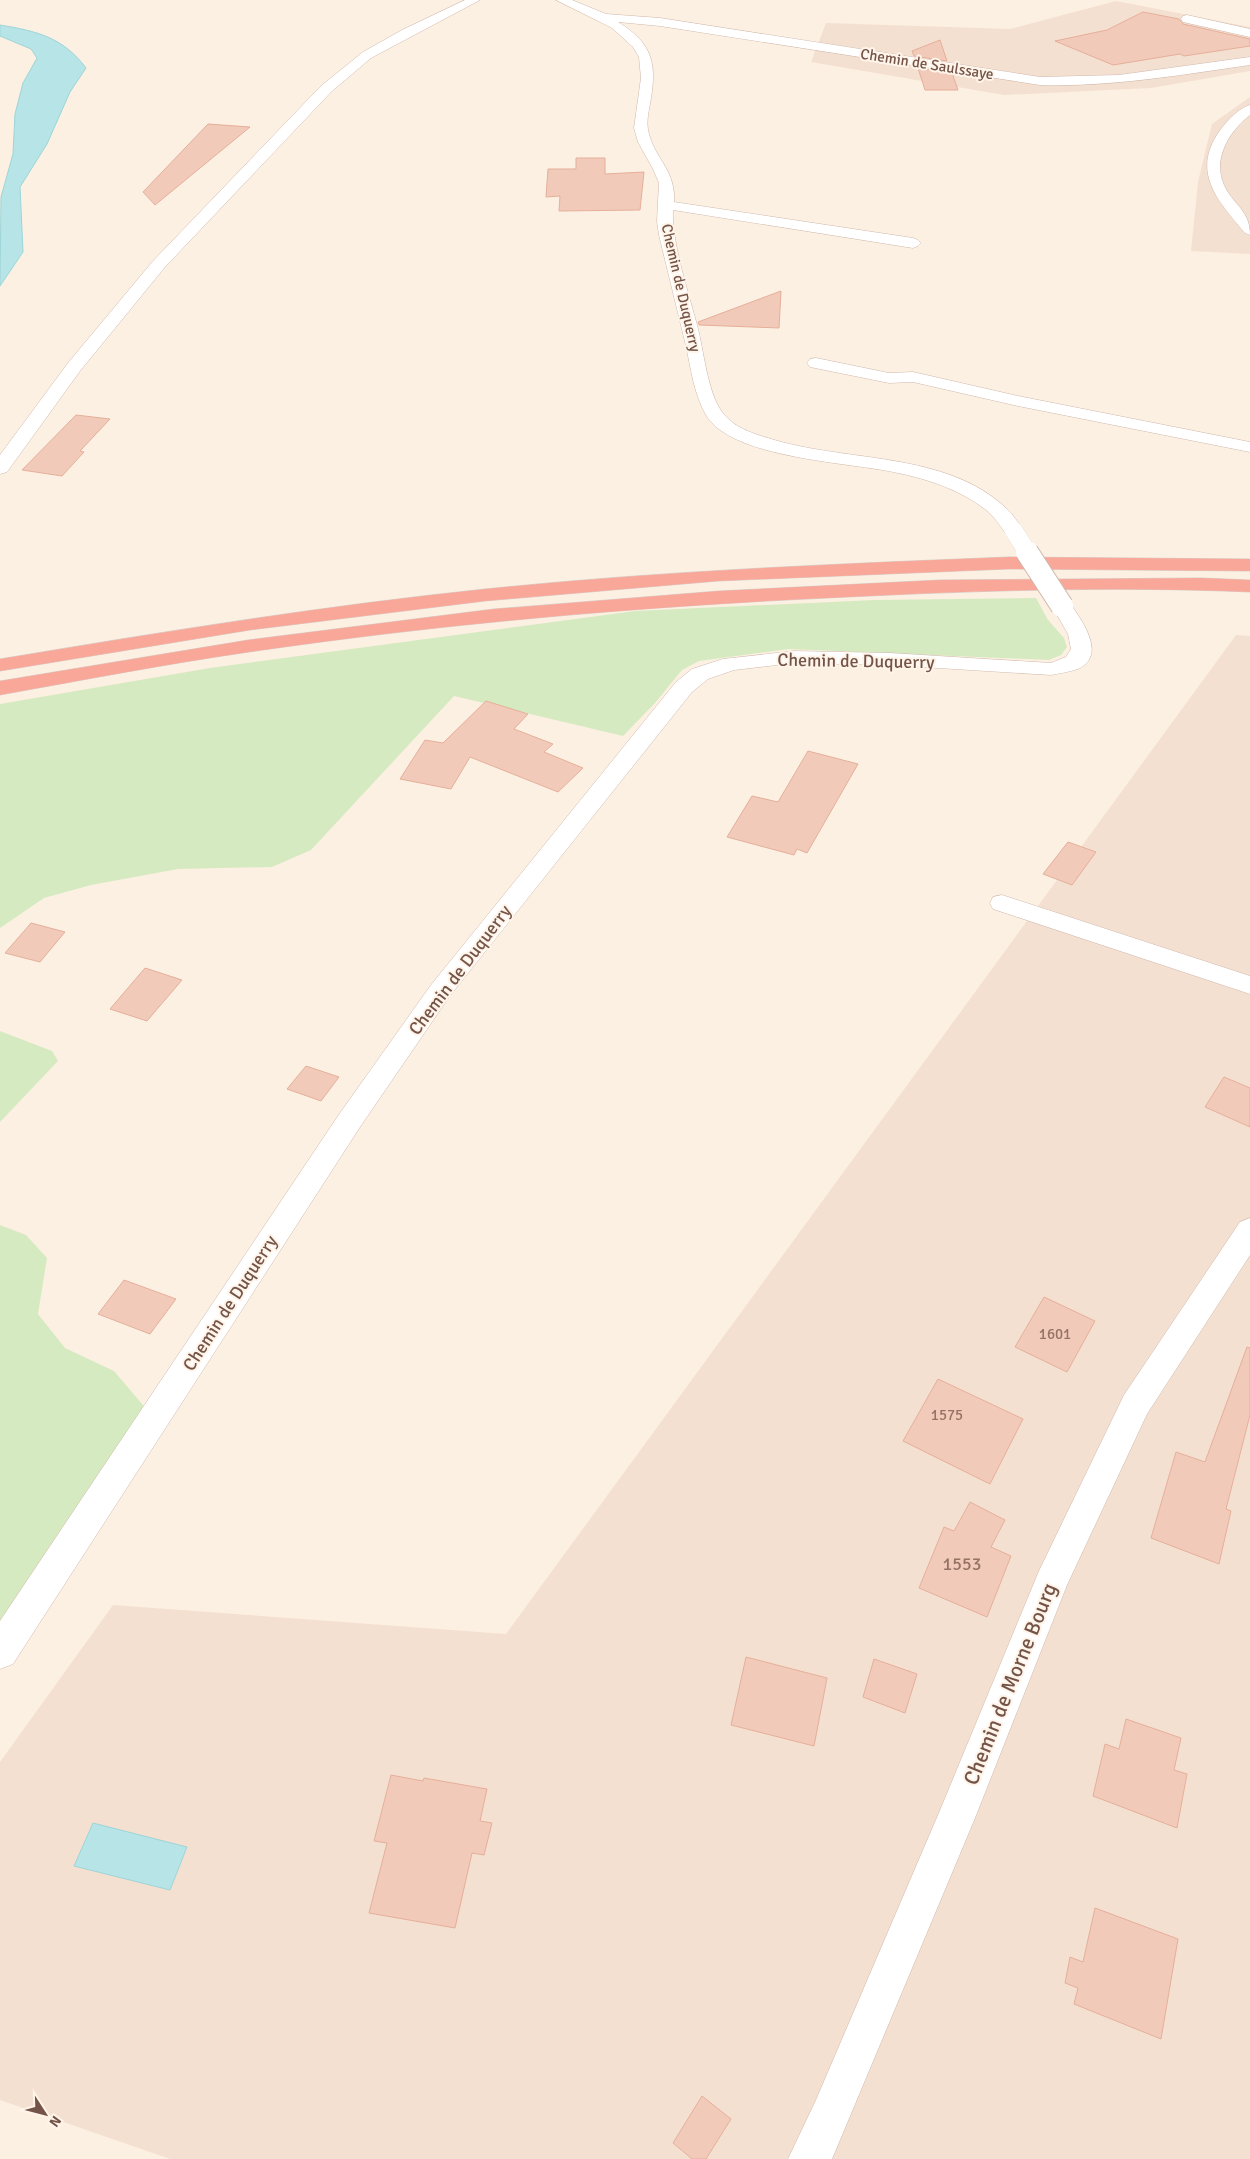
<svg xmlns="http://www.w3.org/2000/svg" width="1250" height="2159" font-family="Signika,sans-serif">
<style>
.residential{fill:#f4e0d1}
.green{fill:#d6eac1}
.water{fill:#b7e4e6;stroke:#9dd5d8}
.building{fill:#f2caba;stroke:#e5af9a}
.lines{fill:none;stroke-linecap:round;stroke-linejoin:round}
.minor-casing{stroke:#d0b8ac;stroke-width:1}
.highway-casing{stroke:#d8cfcc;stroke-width:1}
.minor{fill:#fff;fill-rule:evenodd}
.highway{fill:#f8a798;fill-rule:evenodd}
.minor-bridge-far1-casing{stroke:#d0b8ac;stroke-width:18;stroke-linecap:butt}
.minor-bridge-casing{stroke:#d0b8ac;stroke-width:24;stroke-linecap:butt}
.minor-bridge-far1{stroke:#fff;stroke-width:18}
.minor-bridge{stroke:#fff;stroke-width:22}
.labels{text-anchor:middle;stroke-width:4;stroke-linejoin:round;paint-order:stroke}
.far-street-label{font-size:15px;fill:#745448;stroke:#fff4e9}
.number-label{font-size:15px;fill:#947264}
.street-label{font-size:18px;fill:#745448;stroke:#fff4e9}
.near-number-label{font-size:18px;fill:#947264}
.near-street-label{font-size:21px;fill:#745448;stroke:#fff4e9}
</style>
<rect width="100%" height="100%" fill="#fcf0e2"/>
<!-- residential -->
<path class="residential" d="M1116,1L1250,27V71L1151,88L1004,95L811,62L826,23L1010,29Z
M1250,97V254L1191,251L1198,182L1212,124Z
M1236,635L1250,636V2159H170L0,2100V1762L113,1605L506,1634Z"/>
<!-- green -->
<path class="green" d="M1036,598L1048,620L1064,638L1067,647L1061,655L1049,660L789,649L699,661L682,670L655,703L623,736L454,696L311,850L272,867L178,869L91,885L44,898L0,928V704L210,668L635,611L874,600Z
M0,1031L52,1051L58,1061L0,1122Z
M0,1225L26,1235L47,1258L38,1314L65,1348L114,1371L154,1418L0,1652Z"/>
<!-- water -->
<path class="water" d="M0,25C36,31 63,37 86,68L70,92L47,144L20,187L23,252L0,286L1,197L13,154L15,114L23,83L37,58L31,49L0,36Z
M93,1823L187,1847L170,1890L74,1866Z"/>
<!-- building -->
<path class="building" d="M1143,12L1179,19L1183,24L1250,39V46L1184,56L1180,54L1113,65L1055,41L1107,30Z
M940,40L947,61L914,56L912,51Z
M918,68L952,73L958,90H925Z
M208,124L250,127L155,205L143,192Z
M576,158H605V174L644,172L640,210L559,211L560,196L546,197L548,169H576Z
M781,291L779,328L699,325L698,322Z
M76,415L110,419L80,451L84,452L62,476L22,470Z
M486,701L528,714L514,729L553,744L544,752L583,768L558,792L470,757L451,789L400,779L425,740L443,743Z
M808,751L858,764L807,853L797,849L794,855L727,837L752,796L778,802Z
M1068,842L1096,852L1072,885L1043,874Z
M31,923L65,932L40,962L5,953Z
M145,968L182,980L147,1021L110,1009Z
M306,1066L339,1077L321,1101L287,1089Z
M1224,1077L1250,1088V1127L1205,1107Z
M124,1280L176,1299L150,1334L98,1314Z
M1044,1297L1095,1321L1067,1372L1015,1347Z
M1247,1347L1250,1348V1415L1226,1509L1231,1511L1219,1564L1151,1538L1176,1452L1205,1462Z
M938,1379L1023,1419L990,1484L903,1441Z
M970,1502L1005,1520L991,1547L1011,1556L987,1617L919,1588L944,1527L954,1531Z
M746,1657L827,1678L814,1746L731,1725Z
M874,1659L917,1674L905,1713L863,1697Z
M1126,1719L1181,1738L1174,1770L1187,1774L1177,1828L1093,1796L1105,1744L1119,1749Z
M391,1775L423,1781L424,1778L487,1789L480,1821L492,1823L484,1855L472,1853L455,1928L369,1913L387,1843L374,1841Z
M1095,1908L1178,1939L1161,2039L1074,2004L1078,1988L1065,1983L1070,1957L1083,1962Z
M702,2096L731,2119L706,2159H692L673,2143Z"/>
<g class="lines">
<defs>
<path id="minor" d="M465,0H480L371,58L331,92L165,267L80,371L7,472L0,474V455L68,363L153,261L321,86L363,52L402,30Z
M556,0H572L606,14L660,18L1040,77L1119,75L1250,57V65C1180,75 1111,87 1040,85L660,26L618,22C654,44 657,65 650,104C648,114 646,124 649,134C656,160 676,171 674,202L913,238L918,240L921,243L918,246L913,248L673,210C671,240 689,295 697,325C704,351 707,391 722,412C733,427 751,433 768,438C844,463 947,450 1008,510C1014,516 1019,524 1024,531L1021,535L1014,537L1007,535C1000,526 995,517 985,509C960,490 928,479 898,473C850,462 732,459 706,415C694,394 691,369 686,346C677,309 668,272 659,235L657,221L659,183L653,169L638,142L634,128L641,78L639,57L633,47L612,28Z
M1187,15L1250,29V37L1183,22L1181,19L1183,16Z
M1250,105V115C1227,133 1210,163 1227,191C1238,208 1250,213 1250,235L1245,233C1217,200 1190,171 1221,129C1228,120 1239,108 1250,105Z
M816,358L889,373L913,372L1018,396L1250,442V452L1018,406L913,382L889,383L810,367L807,363L810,359Z
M1062,600L1069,602C1081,619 1108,655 1078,669C1069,672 1060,673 1051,675L890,665L794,663L734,670L708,679L692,692L449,997L360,1127L13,1664L0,1669V1621L340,1113L431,985L676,682L692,669L723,659L794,651L890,653L1051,663L1066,657L1071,649L1068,634L1052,606L1055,602Z
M1002,895L1250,976V994L993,909L990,903L993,897Z
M1250,1218V1255L1147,1414L1067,1585L975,1818L832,2159H788L816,2100L941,1808L1039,1571L1124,1395L1240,1222Z"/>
<path id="highway" d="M1009,557L1250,559V571L1009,569L718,581L485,601L250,630L0,671V659C161,632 322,606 485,589C659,571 834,564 1009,557Z
M1202,578L1250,580V592C1109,586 968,591 827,598C634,607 441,624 249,652C166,664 83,680 0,695V681L248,640L494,609L719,591L940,580Z"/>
</defs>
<!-- minor casing -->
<use href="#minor" class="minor-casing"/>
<!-- highway casing -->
<use href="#highway" class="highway-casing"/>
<!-- minor -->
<use href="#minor" class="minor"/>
<!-- highway -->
<use href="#highway" class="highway"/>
<defs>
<path id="minor-bridge-far1" d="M1014,531L1028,553"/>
<path id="minor-bridge" d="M1027,552L1062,606"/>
</defs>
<!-- minor-bridge-far1 casing -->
<use href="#minor-bridge-far1" class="minor-bridge-far1-casing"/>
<!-- minor-bridge casing -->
<use href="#minor-bridge" class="minor-bridge-casing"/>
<!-- minor-bridge-far1 -->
<use href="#minor-bridge-far1" class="minor-bridge-far1"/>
<!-- minor-bridge -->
<use href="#minor-bridge" class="minor-bridge"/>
</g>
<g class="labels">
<!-- far-street labels -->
<g class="far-street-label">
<text transform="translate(927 64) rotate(9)" y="5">Chemin de Saulssaye</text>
<text transform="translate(681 288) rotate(77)" y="5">Chemin de Duquerry</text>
</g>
<!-- number labels -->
<g class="number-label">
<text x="1055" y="1339">1601</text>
<text x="947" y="1420">1575</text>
</g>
<!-- street labels -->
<g class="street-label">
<text transform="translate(856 661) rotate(1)" y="6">Chemin de Duquerry</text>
<text transform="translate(460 970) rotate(-53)" y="6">Chemin de Duquerry</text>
<text transform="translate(230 1303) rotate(-57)" y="6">Chemin de Duquerry</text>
</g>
<!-- near-number labels -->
<g class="near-number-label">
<text x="962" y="1570">1553</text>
</g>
<!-- near-street labels -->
<g class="near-street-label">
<text transform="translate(1010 1684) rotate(-68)" y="7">Chemin de Morne Bourg</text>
</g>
</g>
<!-- north arrow -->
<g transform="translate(45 2114) rotate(126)" stroke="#fff4e9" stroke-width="4" paint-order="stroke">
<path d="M0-4L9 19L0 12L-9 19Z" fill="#745448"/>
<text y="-8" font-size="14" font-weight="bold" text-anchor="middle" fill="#745448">N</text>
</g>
</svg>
